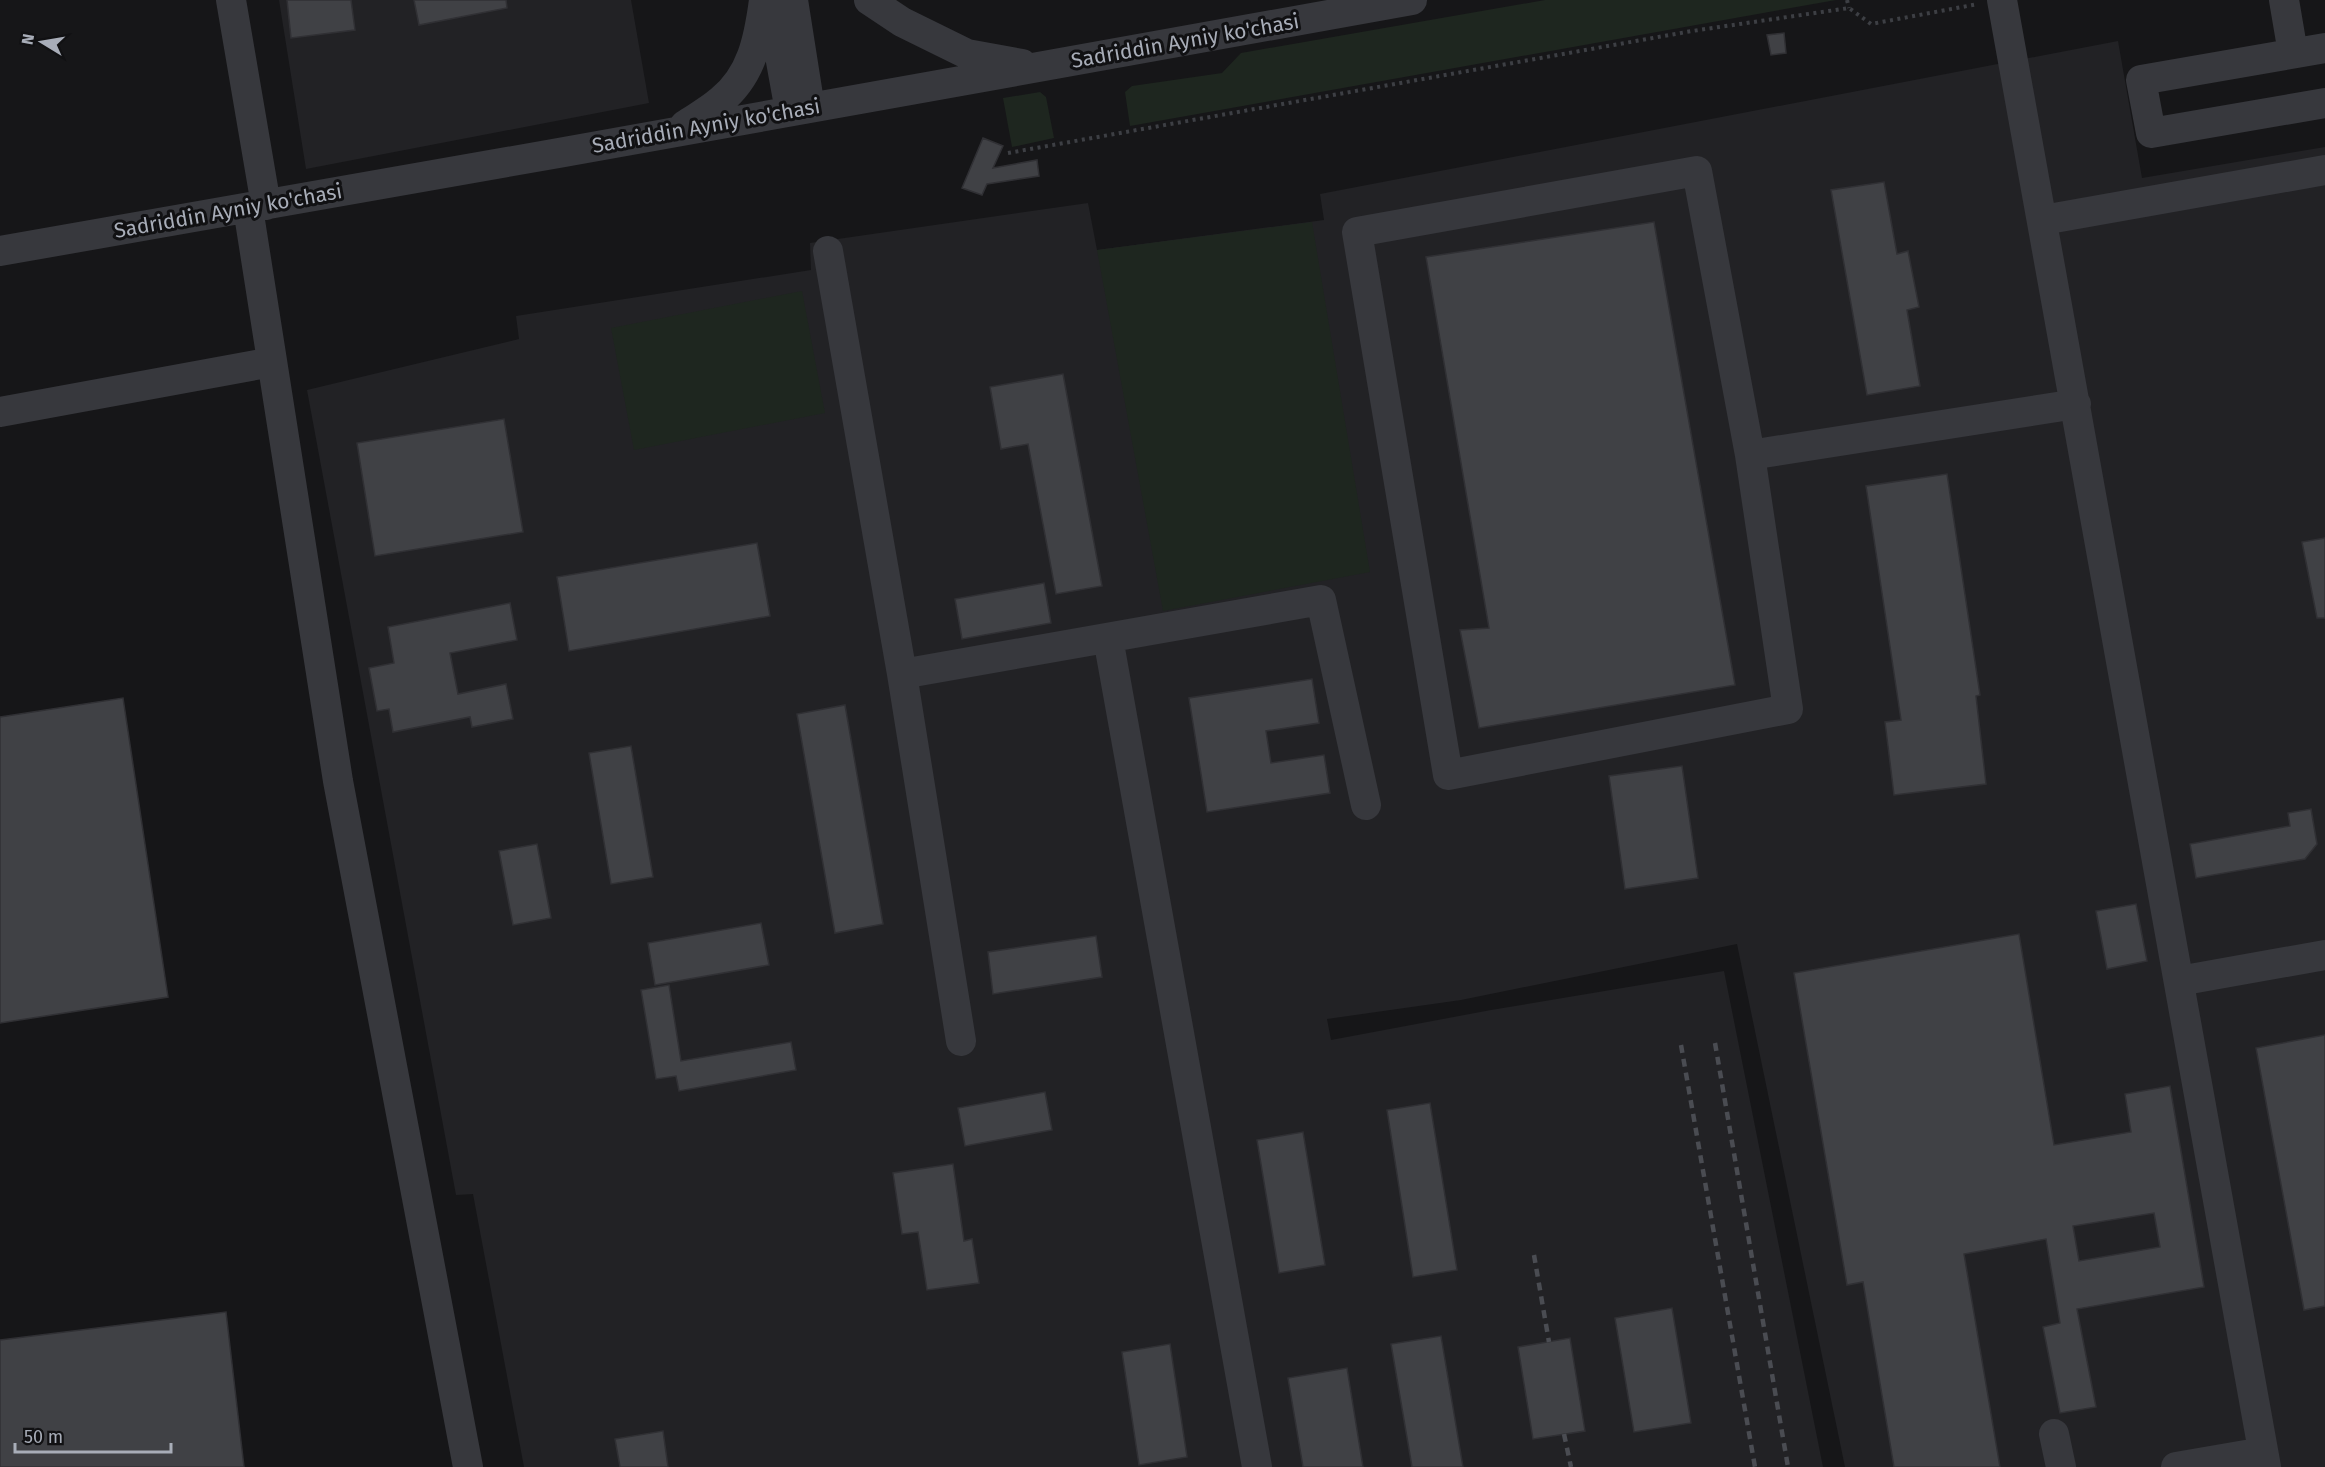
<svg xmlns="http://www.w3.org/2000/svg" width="2325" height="1467" font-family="'Fira Sans',sans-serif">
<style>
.built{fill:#222225}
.green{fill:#1e261f}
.building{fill:#404145;stroke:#303034;stroke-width:1.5;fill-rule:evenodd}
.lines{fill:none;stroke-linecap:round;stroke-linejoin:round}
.path{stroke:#3d3f44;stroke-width:4;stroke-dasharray:3 4.5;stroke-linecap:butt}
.minor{stroke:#37383d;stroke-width:30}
.rail{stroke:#4a4c52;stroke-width:4.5;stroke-dasharray:8 6;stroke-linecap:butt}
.labels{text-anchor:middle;stroke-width:6;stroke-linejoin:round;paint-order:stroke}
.street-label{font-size:21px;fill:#a8adb8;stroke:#111113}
</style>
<rect width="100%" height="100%" fill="#161618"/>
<!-- built -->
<path class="built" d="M279,0H631L649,103L306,169Z
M2118,41L2142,178L2325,147V1467H1845L1737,944L1461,1000L1327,1019L1331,1040L1491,1010L1724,971L1823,1467H524L473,1194L456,1195L307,390L519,339L516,316L811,270L810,243L1088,203L1097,250L1324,220L1320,194Z"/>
<!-- green -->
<path class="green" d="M1545,0H1836L1130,126L1125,92L1132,86L1222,73L1241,53Z
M1040,92L1046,97L1054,138L1012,147L1003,98Z
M1312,222L1370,572L1163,611L1097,250Z
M802,291L825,413L634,450L611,328Z"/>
<!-- building -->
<path class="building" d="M287,0H351L355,30L291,38Z
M414,0H506L507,8L419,25Z
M1784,33L1786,53L1771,55L1767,35Z
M983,138L1003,146L993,168L1037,160L1039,176L987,184L982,195L962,188Z
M1884,182L1897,254L1908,251L1919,307L1907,310L1920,386L1867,395L1831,190Z
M1654,222L1735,685L1479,728L1460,630L1489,628L1426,257Z
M1063,374L1102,586L1056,594L1028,444L1001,449L990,387Z
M504,419L523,532L375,556L357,443Z
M1947,474L1980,695L1976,696L1986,784L1894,795L1885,722L1901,720L1866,486Z
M2325,538V618H2317L2302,542Z
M757,543L770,616L569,651L557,577Z
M1044,583L1051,623L962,639L955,599Z
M510,603L517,640L450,653L458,694L506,684L513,719L472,727L470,717L393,732L389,709L377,711L369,668L394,663L388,627Z
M1312,679L1319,723L1266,731L1271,763L1324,755L1330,793L1207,812L1189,698Z
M123,698L168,997L0,1023V717Z
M845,705L883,924L835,933L797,714Z
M631,746L653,877L611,884L589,753Z
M1682,766L1698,878L1625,889L1609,776Z
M2311,809L2317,844L2305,859L2196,878L2190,844L2290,826L2288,813Z
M537,844L551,918L513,925L499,851Z
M2136,904L2147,961L2107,969L2096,911Z
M761,923L769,965L655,985L648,943Z
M2019,934L2054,1145L2131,1132L2125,1094L2170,1086L2204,1287L2077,1309L2096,1407L2060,1413L2043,1327L2060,1323L2046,1239L1964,1254L2000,1467H1894L1863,1282L1847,1285L1794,973ZM2154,1213L2160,1247L2079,1261L2073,1226Z
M1096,936L1102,977L993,994L988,952Z
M669,985L681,1061L791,1042L796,1070L679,1091L676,1076L656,1079L641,990Z
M2325,1035V1306L2304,1310L2256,1048Z
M1045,1092L1052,1130L965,1146L958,1108Z
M1430,1103L1457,1270L1413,1277L1387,1110Z
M1303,1132L1325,1265L1279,1273L1257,1140Z
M953,1164L964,1241L972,1239L979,1283L927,1290L918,1232L902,1234L893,1173Z
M1672,1308L1691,1423L1634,1432L1615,1318Z
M226,1312L244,1467H0V1340Z
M1441,1336L1463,1467H1412L1391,1344Z
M1570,1338L1585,1431L1533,1439L1518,1347Z
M1170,1344L1187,1457L1139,1465L1122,1352Z
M1347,1368L1363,1467H1303L1288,1378Z
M663,1431L668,1467H620L615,1439Z"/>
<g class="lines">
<!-- path -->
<path class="path" d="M1847,0L1849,8
M1008,153L1692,31L1849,8L1871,24L1978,4"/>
<!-- minor -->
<path class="minor" d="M231,0L266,205
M793,0L810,108
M869,0L902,22L967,54L1022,64
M2002,0L2266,1467
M2284,0L2293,53
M771,6L790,111
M2325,48L2141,80L2151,133L2325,103
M685,125C697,117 710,110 720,101C752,76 759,38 764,0
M248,208L338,781L468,1467
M2043,220L2325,170
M0,251C471,170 942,84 1412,0
M828,251L902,674L961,1041
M0,412L272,362
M1750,455L1697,171L1357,232L1448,775L1788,709L1750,455L2076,404
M1108,638L1257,1467
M902,674L1321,600L1366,805
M2179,981L2325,955
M2054,1434L2061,1467
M2176,1467L2263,1452"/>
<!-- rail -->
<path class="rail" d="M1715,1043L1788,1467
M1681,1045L1755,1467
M1534,1255L1549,1342
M1564,1434L1571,1467"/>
</g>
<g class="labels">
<!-- street labels -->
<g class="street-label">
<text transform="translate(1185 41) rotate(-10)" y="7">Sadriddin Ayniy ko'chasi</text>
<text transform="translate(706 126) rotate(-10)" y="7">Sadriddin Ayniy ko'chasi</text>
<text transform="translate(228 211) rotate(-10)" y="7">Sadriddin Ayniy ko'chasi</text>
</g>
</g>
<!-- north arrow -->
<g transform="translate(42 42) rotate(281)" stroke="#111113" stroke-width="4.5" paint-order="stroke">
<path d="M0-4.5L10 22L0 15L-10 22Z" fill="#a8adb8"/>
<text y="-9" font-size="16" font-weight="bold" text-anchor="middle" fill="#a8adb8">N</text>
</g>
<!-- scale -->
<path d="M15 1443v9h156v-9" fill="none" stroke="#a8adb8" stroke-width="3"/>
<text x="24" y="1443" font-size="18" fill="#a8adb8" stroke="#111113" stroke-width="4.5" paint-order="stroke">50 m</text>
</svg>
